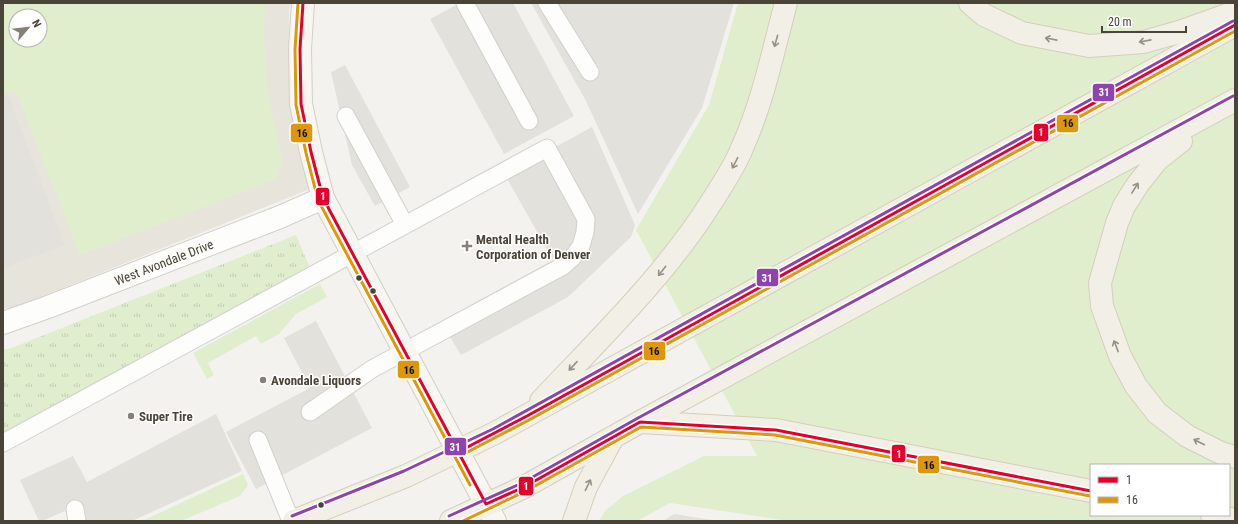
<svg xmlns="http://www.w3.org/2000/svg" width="1238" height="524" font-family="'Roboto Condensed',sans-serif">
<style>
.residential{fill:#e7e4db;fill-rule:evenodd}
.grass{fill:#e0eece;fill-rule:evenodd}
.park{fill:url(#park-tufts)}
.parking{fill:#e2e1dc}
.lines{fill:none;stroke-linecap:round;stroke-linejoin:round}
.lane-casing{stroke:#d1d0cb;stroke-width:19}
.street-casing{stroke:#d1d0cb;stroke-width:24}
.secondary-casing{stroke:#d2cfc5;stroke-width:24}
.primary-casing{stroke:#d5cebb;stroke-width:24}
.lane{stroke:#fdfdfc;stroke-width:17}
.street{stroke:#fdfdfc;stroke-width:22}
.secondary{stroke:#f7f6f1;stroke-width:22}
.primary{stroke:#f2efe6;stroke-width:22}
.bus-1-casing{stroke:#fff;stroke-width:6}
.bus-2-casing{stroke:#fff;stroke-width:6}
.bus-3-casing{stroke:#fff;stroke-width:6}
.bus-1{stroke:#e4002b;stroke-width:3}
.bus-2{stroke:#dd9708;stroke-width:3}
.bus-3{stroke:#8e44ad;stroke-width:3}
.oneway{stroke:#969186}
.poi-dot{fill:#858178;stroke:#fff;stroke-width:1.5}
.bus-dot{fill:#4a4438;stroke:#fff;stroke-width:1.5}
.labels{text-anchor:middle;stroke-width:3;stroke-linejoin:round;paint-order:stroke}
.poi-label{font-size:13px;font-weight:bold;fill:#4a4438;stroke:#fff;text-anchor:start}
.street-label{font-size:13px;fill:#4a4438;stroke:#fff}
.line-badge{stroke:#fff;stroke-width:1.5}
.badge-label{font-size:11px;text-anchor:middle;font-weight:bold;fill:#fff}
.pale-badge-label{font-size:11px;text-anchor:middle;font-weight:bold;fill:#111}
</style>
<defs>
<pattern id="park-tufts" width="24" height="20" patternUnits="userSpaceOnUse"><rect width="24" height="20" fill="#e0eece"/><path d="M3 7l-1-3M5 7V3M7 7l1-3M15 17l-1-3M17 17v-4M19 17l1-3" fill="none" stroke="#c2cdb2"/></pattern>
</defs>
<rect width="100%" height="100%" fill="#f3f2ee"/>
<!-- residential -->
<path class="residential" d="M3,3H290L289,10L290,105L310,189L18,306L3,309ZM16,16H40V40H16Z"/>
<!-- grass -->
<path class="grass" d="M3,3H265L264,36L267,83L272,113L282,161L276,179L80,255L18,96L12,91L3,94ZM16,16H40V40H16Z
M738,3H1235V521H789L670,503L637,521H599L605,511L623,496L704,456H757L636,230L709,105ZM1091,465H1229V515H1091Z
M320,284L327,297L296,314L279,334L261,344L256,336L208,363L214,375L207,379L193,353Z
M243,474L248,485L240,496L181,521H142Z"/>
<!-- park -->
<path class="park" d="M296,235L310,268L3,433V350L14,347Z"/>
<!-- parking -->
<path class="parking" d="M460,3H513L574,116L504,154L430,19Z
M531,3H734L702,108L638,214L586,101Z
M345,65L410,187L375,206L352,165L331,72Z
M8,95L65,245L3,268V97Z
M592,127L635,225L631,237L568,297L461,355L441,322L553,260L505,175Z
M316,321L372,428L256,489L226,432L310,388L284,338Z
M216,414L242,471L132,521H70L65,511L42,521H39L20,480L73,456L87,482Z
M674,514L719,521H663Z"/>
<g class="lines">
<defs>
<path id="lane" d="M465,3L529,121
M547,3L590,72
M346,116L405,225
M258,440L291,521
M3,443L547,148L586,219L585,232L581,246L573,257L563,266L372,369L310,412
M75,509L77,521"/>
<g id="street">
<path id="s1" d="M3,323L48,307L280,217L323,198"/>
</g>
<path id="secondary" d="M303,3L300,49L301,104L311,152L323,198L495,521"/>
<path id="primary" d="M970,3L984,15L1022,33L1089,46L1144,42L1182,31L1235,12
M1181,141L1158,159L1138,184L1124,206L1117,223L1100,283L1102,306L1120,356L1136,386L1157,413L1187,436L1221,453L1235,457
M541,401C602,336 667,274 714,198C724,182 735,166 742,148C763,102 773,51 786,3
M640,422L776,430L1091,491
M1212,515L1235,520
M294,521L406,476L495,433L1235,25
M451,521L524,487L640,422L1235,100
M574,521L586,487L613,437"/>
</defs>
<!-- lane casing -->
<use href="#lane" class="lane-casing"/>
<!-- street casing -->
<use href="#street" class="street-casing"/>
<!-- secondary casing -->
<use href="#secondary" class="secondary-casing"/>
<!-- primary casing -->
<use href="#primary" class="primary-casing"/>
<!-- lane -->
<use href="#lane" class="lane"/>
<!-- street -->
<use href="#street" class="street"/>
<!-- secondary -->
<use href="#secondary" class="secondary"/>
<!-- primary -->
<use href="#primary" class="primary"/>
<defs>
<path id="bus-1" d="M303,3L300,49L301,104L311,152L323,198L486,504L524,487L640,422L776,430L1091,491
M458,452L527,416L1235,25"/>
<path id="bus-2" d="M298,3L295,49L296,105L306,153L318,200L470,485
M460,456L529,420L1235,31
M463,521L526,491L641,427L775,435L1090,496"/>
<path id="bus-3" d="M292,516L404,471L493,429L1233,21
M449,516L522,483L638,418L1233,96"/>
</defs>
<!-- bus-1 casing -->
<use href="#bus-1" class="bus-1-casing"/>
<!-- bus-2 casing -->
<use href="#bus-2" class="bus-2-casing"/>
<!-- bus-3 casing -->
<use href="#bus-3" class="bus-3-casing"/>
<!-- bus-1 -->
<use href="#bus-1" class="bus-1"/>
<!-- bus-2 -->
<use href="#bus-2" class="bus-2"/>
<!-- bus-3 -->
<use href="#bus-3" class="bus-3"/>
</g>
<!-- one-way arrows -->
<defs><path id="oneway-shaft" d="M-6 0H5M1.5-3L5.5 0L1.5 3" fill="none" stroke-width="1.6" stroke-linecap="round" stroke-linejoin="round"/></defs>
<g class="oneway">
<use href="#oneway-shaft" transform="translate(1051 39) rotate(-169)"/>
<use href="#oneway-shaft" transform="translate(776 41) rotate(106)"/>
<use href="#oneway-shaft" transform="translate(1145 41) rotate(169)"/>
<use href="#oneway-shaft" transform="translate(735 163) rotate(117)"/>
<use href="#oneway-shaft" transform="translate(1135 188) rotate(-58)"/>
<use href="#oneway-shaft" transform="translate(662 271) rotate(128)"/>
<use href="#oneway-shaft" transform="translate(1116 346) rotate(-111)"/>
<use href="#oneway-shaft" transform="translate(573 366) rotate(133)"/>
<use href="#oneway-shaft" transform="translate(1199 442) rotate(-153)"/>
<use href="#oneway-shaft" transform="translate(588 485) rotate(-64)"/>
</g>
<!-- markers -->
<g class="poi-dot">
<path d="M465 240h4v4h4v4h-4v4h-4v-4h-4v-4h4z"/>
<circle cx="263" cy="380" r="4"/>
<circle cx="131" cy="416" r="4"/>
</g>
<g class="bus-dot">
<circle cx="359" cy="278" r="3.5"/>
<circle cx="373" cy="291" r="3.5"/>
<circle cx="321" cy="505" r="3.5"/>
</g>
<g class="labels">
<!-- poi labels -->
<g class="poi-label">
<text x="476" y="244">Mental Health<tspan x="476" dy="15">Corporation of Denver</tspan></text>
<text x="271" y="385">Avondale Liquors</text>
<text x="139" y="421">Super Tire</text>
</g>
<!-- street labels -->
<g class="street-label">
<text dy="5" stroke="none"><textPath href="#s1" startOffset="172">West Avondale Drive</textPath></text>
</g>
</g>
<g class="line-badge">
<rect x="1092" y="83" width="23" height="19" rx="4" fill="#8e44ad"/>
<rect x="1056" y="114" width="23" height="19" rx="4" fill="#dd9708"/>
<rect x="1033" y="123" width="16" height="19" rx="4" fill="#e4002b"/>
<rect x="290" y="123" width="23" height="20" rx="4" fill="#dd9708"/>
<rect x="315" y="187" width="15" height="19" rx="4" fill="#e4002b"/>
<rect x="756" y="268" width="23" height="19" rx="4" fill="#8e44ad"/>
<rect x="643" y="341" width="23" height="20" rx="4" fill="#dd9708"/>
<rect x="397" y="360" width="23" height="19" rx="4" fill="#dd9708"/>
<rect x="444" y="437" width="23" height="19" rx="4" fill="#8e44ad"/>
<rect x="891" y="444" width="15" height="19" rx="4" fill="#e4002b"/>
<rect x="917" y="455" width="23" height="19" rx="4" fill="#dd9708"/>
<rect x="518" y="476" width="16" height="20" rx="4" fill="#e4002b"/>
</g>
<g class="badge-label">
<text x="1104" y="96">31</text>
<text x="1041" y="136">1</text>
<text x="323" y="200">1</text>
<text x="767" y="282">31</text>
<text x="455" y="451">31</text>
<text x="899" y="458">1</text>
<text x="526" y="490">1</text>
</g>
<g class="pale-badge-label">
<text x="1068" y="127">16</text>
<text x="302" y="137">16</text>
<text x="654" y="355">16</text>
<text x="409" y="374">16</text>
<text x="929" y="469">16</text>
</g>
<!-- border -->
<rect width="1238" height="524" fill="none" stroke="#4a4438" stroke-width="8"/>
<!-- legend -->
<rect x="1090" y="464" width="140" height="52" fill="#ffffff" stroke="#b7b4af"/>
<rect x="1098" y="477" width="20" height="6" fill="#e4002b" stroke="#b7b4af"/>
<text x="1126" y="484" font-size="12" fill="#4a4438">1</text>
<rect x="1098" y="497" width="20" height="6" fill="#dd9708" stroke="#b7b4af"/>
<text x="1126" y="504" font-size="12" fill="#4a4438">16</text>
<!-- north arrow -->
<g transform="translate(28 28) rotate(62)"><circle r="19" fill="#ffffff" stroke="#b7b4af"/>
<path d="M0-3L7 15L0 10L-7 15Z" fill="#858178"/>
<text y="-6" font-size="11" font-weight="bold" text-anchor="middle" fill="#4a4438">N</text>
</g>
<!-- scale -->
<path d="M1102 26v6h84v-6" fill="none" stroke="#4a4438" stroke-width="2"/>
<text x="1108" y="26" font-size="12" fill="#4a4438" stroke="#ffffff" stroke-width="3" paint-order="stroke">20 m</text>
</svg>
